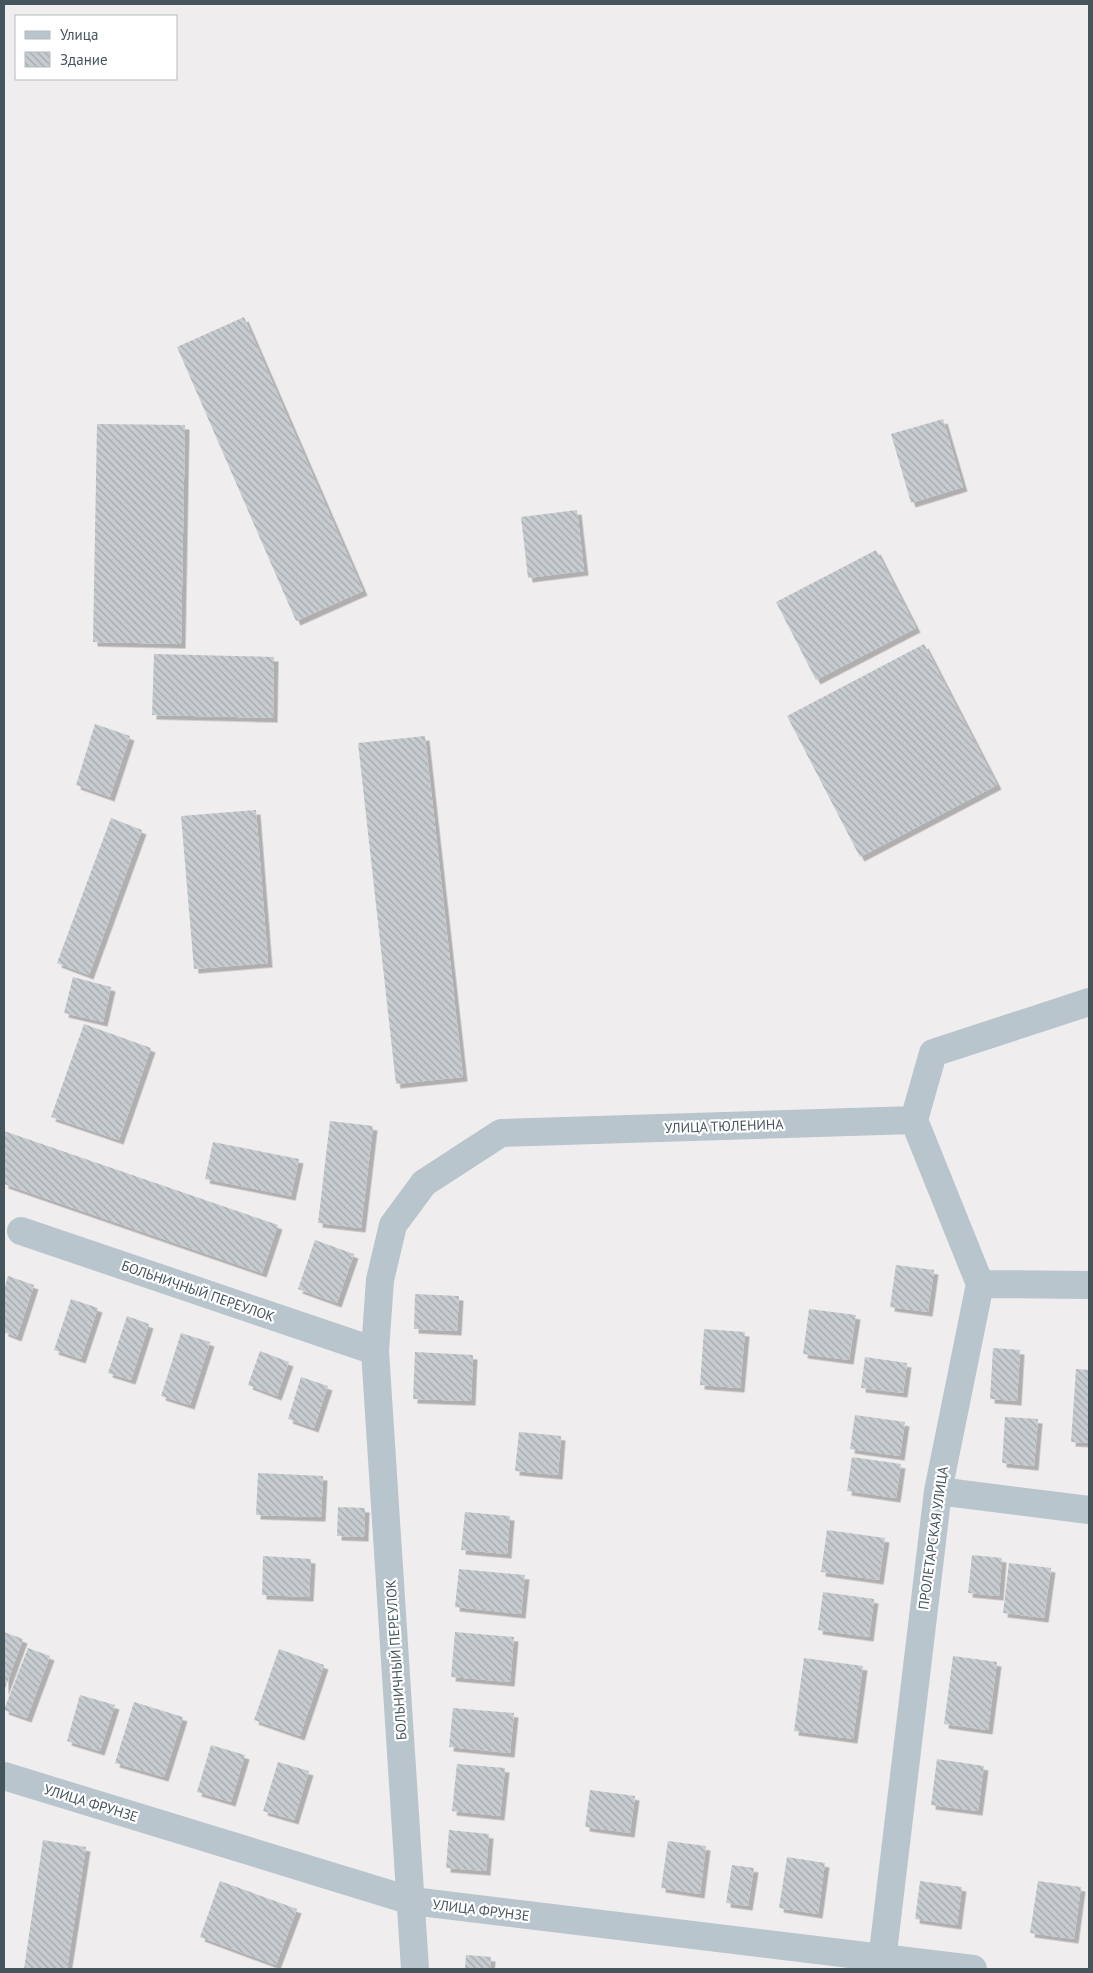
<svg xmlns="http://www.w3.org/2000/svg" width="1093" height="1973" font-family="'PT Sans',sans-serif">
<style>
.building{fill:url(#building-back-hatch);filter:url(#shadow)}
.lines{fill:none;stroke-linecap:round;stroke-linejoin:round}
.street{stroke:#b8c5cc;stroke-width:28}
.labels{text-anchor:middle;stroke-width:4.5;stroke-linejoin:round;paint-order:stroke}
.street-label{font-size:14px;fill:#45555c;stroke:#fff}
</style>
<defs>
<pattern id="building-back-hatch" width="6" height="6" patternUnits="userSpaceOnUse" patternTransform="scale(1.25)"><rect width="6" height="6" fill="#c7ccd1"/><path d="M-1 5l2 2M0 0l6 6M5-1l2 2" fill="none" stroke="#a3a8ad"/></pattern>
<filter id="shadow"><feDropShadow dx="4.5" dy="4.5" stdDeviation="0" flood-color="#0004"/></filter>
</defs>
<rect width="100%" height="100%" fill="#f0edee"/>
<!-- building -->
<path class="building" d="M244,317L363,591L296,621L177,347Z
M943,419L963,487L911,503L891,434Z
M97,424L185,425L181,644L93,642Z
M577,510L584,571L528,578L521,517Z
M876,550L916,628L816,680L776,602Z
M924,644L997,785L860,857L787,716Z
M154,654L274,657L273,718L152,715Z
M95,724L130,736L110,797L76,785Z
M425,736L463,1077L396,1084L358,743Z
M256,810L268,963L194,969L181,816Z
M111,818L142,830L89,975L57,963Z
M73,977L111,987L103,1022L64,1013Z
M84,1024L151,1048L119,1140L51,1117Z
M330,1121L373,1126L361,1228L318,1223Z
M4,1131L278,1225L262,1273L4,1184Z
M213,1142L299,1159L291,1196L205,1179Z
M315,1240L354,1254L337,1303L298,1289Z
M896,1265L934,1270L928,1312L890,1307Z
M8,1276L34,1285L17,1337L4,1332V1290Z
M415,1294L459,1296L457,1331L414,1329Z
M71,1299L98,1308L81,1359L54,1350Z
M809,1309L856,1315L849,1360L803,1354Z
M127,1316L149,1324L131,1380L108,1373Z
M704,1329L745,1332L740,1388L700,1385Z
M181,1333L210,1342L190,1405L161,1396Z
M993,1348L1020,1350L1017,1401L990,1399Z
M260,1351L289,1362L277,1396L248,1385Z
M415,1352L473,1355L471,1401L413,1399Z
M865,1357L907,1363L903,1393L861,1388Z
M1076,1369L1089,1370V1443L1071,1442Z
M301,1377L328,1386L314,1428L288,1419Z
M855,1415L905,1422L900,1456L850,1449Z
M1005,1417L1038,1419L1034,1466L1002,1463Z
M519,1432L561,1436L558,1475L515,1471Z
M852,1457L901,1464L896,1498L847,1491Z
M258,1473L323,1476L321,1517L256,1515Z
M338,1507L365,1508L364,1537L337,1536Z
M465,1512L510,1516L507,1554L461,1550Z
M827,1530L885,1538L879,1580L821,1572Z
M972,1555L1002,1558L999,1596L968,1593Z
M263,1556L311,1559L309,1597L262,1595Z
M1009,1563L1051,1568L1044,1618L1003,1613Z
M459,1569L525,1575L521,1614L455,1607Z
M823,1592L874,1599L869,1637L818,1630Z
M4,1632L23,1639L4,1691Z
M455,1632L514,1637L510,1682L451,1677Z
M28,1648L50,1656L27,1718L4,1710Z
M279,1649L324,1665L300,1736L254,1720Z
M953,1656L997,1662L988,1730L944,1724Z
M804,1658L863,1666L853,1739L794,1731Z
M80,1695L115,1705L100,1751L67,1741Z
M134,1702L183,1717L164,1777L115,1763Z
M453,1708L514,1713L510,1753L449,1747Z
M211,1745L245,1755L231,1802L197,1792Z
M937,1759L984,1766L978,1811L931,1805Z
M278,1762L309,1771L294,1820L263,1811Z
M457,1764L505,1768L500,1816L452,1811Z
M590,1790L635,1796L630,1833L585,1827Z
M449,1830L489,1834L486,1871L446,1868Z
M43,1840L86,1847L67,1969H24Z
M668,1841L706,1846L700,1894L661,1888Z
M787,1857L825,1863L818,1914L779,1908Z
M732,1865L754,1868L748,1906L726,1903Z
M220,1881L297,1909L276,1965L200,1937Z
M920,1881L962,1887L957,1925L915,1919Z
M1038,1881L1081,1887L1074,1939L1030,1933Z
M466,1955L491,1957L490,1969H465Z"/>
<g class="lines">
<!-- street -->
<path class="street" d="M21,1231L375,1351
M980,1284L1089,1285
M938,1491L1089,1510
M4,1776L412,1901L973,1969
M415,1969L375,1351L380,1280L393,1225L424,1183L501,1133L914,1120L933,1053L1089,1002
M881,1969L938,1491L980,1284L914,1120"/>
</g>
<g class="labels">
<!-- street labels -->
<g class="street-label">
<text transform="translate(724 1126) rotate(-2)" y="5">УЛИЦА ТЮЛЕНИНА</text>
<text transform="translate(198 1291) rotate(19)" y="5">БОЛЬНИЧНЫЙ ПЕРЕУЛОК</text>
<text transform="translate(933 1538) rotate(-82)" y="5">ПРОЛЕТАРСКАЯ УЛИЦА</text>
<text transform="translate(396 1660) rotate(-94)" y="5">БОЛЬНИЧНЫЙ ПЕРЕУЛОК</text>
<text transform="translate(91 1803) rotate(17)" y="5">УЛИЦА ФРУНЗЕ</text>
<text transform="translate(481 1910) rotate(7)" y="5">УЛИЦА ФРУНЗЕ</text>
</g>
</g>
<!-- border -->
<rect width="1093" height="1973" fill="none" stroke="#45555c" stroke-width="10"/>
<!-- legend -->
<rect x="15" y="15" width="162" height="65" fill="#ffffff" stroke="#b5bbbe"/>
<rect x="25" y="31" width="25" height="8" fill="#b8c5cc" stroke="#b5bbbe"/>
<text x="60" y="40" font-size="15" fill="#45555c">Улица</text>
<rect x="25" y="52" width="25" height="15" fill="url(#building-back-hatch)" stroke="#b5bbbe"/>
<text x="60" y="65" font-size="15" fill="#45555c">Здание</text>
</svg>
